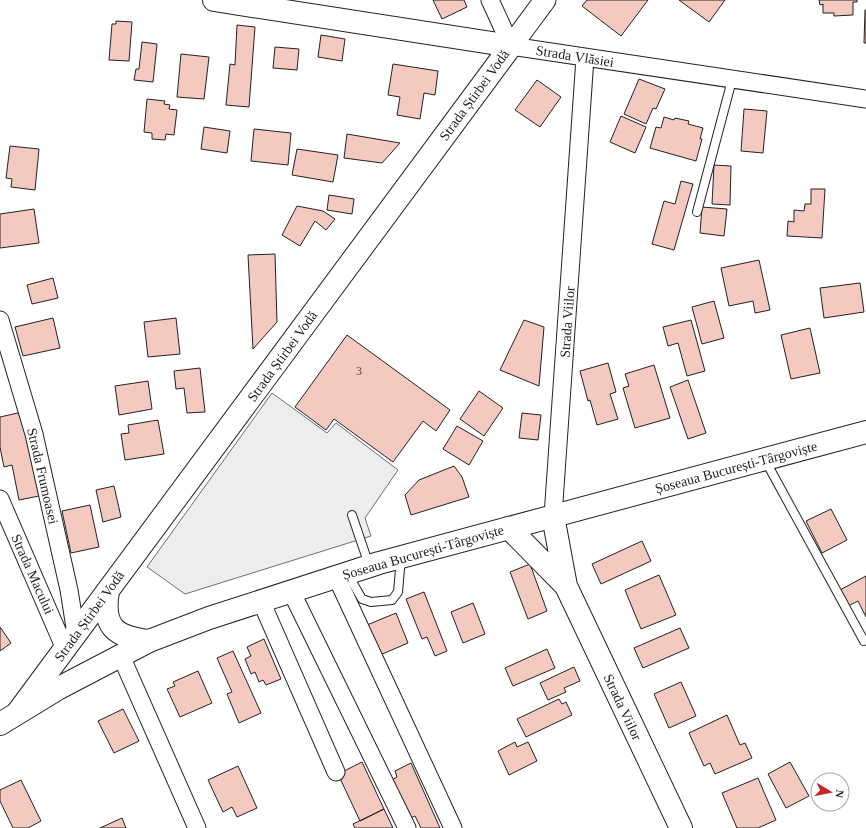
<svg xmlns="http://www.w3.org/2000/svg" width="866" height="828" font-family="Georgia,serif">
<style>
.parking{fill:#ededed;stroke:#6f6f6f}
.building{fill:#f3c9c0;stroke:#222}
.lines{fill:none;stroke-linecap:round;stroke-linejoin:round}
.service-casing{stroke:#222;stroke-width:10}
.minor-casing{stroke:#222;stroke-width:19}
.tertiary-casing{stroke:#222;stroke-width:23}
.secondary-casing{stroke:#222;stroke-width:24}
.primary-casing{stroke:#222;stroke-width:24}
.service{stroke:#fff;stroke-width:8}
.minor{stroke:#fff;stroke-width:17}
.tertiary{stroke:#fff;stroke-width:21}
.secondary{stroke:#fff;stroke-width:22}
.primary{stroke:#fff;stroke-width:22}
.labels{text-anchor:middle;stroke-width:3;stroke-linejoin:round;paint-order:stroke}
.number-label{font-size:12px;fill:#564c4a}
.street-label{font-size:14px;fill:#222;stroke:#fff}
</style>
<rect width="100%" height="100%" fill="#fff"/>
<!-- parking -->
<path class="parking" d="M272,393L327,433L336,423L398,470L365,518L371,536L185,594L147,567Z"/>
<!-- building -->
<path class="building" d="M433,0H464L467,7L442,19Z
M587,0H648L621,36L582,6Z
M679,0H725L709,22Z
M819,0H857V2H853V15L834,16V13H823V4L820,5Z
M865,10H866V43H864Z
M116,21L132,22L129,61L109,60L112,24H116Z
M237,25L255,27L249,107L226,105L230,64L235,65Z
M321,35L345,39L342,61L318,57Z
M142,42L157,44L153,82L134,80L136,69H139Z
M275,47L299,49L297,70L273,68Z
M181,54L209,57L204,99L177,97Z
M393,64L438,71L435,95L424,93L420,119L397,115L400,97L388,95Z
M639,79L665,89L656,109L653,108L646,124L624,114Z
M537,80L561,97L540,127L515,110Z
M147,99L165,101L164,104L170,105L169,109L177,110L174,135L166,134L165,140L152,139V133L144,132Z
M744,109L767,111L763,153L741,151Z
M621,116L646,127L635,153L610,142Z
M664,117L674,120L675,118L689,121L688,124L703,128L700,139H702L696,161L650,148L656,127L661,128Z
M204,127L230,131L227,153L201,149Z
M254,129L291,133L288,165L251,161Z
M347,134L400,143L382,163L344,158Z
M10,146L39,149L35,190L11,187L12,179L6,178Z
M297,149L338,155L333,182L292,175Z
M714,165L731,166L730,205L712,204Z
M681,181L693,184L674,250L652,244L664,201L675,204Z
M811,189H825L822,238L787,236L788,221L794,222V210L804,211L805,204H811Z
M329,195L354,199L352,214L327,210Z
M297,206L323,211L335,219L326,230L315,221L300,246L282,235Z
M702,207L727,209L724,236L700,233Z
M34,209L39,243L0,248V214Z
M275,254L277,322L253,349L248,255Z
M759,260L770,310L755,313L753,301L729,306L721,268Z
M53,278L58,298L32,304L27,285Z
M860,283L864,312L824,318L820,288Z
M714,301L724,338L702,344L692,307Z
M53,318L60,348L23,356L15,327Z
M176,318L180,354L148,357L144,322Z
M524,320L544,327L539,386L500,370Z
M691,320L705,371L687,376L678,343L668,346L663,327Z
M810,328L820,373L791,379L781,335Z
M347,335L450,410L436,431L423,421L393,462L334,419L326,430L295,407Z
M608,363L616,392L610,394L618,419L597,425L590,400L588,401L580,371Z
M654,365L670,418L635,428L623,388L629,386L625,374Z
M200,368L205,412L187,413L184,388L176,389L174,371Z
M688,380L706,433L688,439L670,387Z
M148,381L152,409L119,415L115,386Z
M479,391L503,408L484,436L460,419Z
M22,412L39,496L19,500L12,465L4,467L0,447V417Z
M522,413L541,415L538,440L519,438Z
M158,420L164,454L125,460L121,434L129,433L128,425Z
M457,426L483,441L469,465L443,449Z
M454,466L462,477L469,497L411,515L405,495L419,480Z
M114,486L121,517L103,522L96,490Z
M90,505L99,547L71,553L62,511Z
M831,509L847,540L822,553L806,521Z
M642,541L651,561L601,584L592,564Z
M530,564L547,611L528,619L510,572Z
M659,575L676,615L641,629L625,590Z
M866,576V617L858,601L848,606L840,590Z
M424,592L447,651L435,656L427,637L422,639L406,599Z
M473,603L485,634L463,643L451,612Z
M396,613L408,643L380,655L367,625Z
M0,627L11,643L0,651Z
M680,628L689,648L643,668L634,648Z
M264,639L281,679L266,685L263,680L259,682L255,672L251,674L245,659L251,656L247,647Z
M547,649L555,668L513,686L505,668Z
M233,651L261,713L239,723L227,694L232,692L217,658Z
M574,667L580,681L564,688L566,692L548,700L540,683Z
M198,671L212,703L180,717L167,689L175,686L173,682Z
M681,682L696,716L669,728L654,694Z
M559,699L562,704L566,702L572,715L526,737L517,719Z
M123,709L139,741L114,753L98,721Z
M727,715L740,745L745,743L752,758L715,774L710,763L704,766L689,733Z
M515,742L517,747L528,742L537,761L509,775L498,751Z
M362,762L384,809L360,821L338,774Z
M790,762L809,796L786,808L768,774Z
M411,763L440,828H421L415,816L406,820L392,780L397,777L395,771Z
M238,766L257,808L237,817L232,807L223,812L208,780Z
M758,778L776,820L758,828H737L722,793Z
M21,780L41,821L28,828H13L0,801V790Z
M384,809L393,828H355L353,824Z
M122,818L126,828H100Z"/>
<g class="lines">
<defs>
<path id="service" d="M697,212L732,80
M765,460L864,641
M352,515L369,565
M347,573L362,599L371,602L392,600L398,592L401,558"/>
<path id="minor" d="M490,0L511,46L866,99
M0,320L34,434L69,590L76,634
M0,499L65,649
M553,516L585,58
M336,576L453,828
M291,591L407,828
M261,601L336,772
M121,656L197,828"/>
<path id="tertiary" d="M511,46L545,0"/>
<path id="secondary" d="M553,516L566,586L681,828
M509,528L566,586
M18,712L511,46L214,0"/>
<path id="primary" d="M108,591C102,627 115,637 149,641
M0,724L59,688L149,641L209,618L379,563L866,432"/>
</defs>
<!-- service casing -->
<use href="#service" class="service-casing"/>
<!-- minor casing -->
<use href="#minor" class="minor-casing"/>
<!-- tertiary casing -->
<use href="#tertiary" class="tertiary-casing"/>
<!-- secondary casing -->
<use href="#secondary" class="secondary-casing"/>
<!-- primary casing -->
<use href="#primary" class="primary-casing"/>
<!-- service -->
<use href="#service" class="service"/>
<!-- minor -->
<use href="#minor" class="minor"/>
<!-- tertiary -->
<use href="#tertiary" class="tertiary"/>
<!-- secondary -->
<use href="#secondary" class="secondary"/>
<!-- primary -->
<use href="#primary" class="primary"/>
</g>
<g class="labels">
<!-- number labels -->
<g class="number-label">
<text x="359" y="375">3</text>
</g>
<!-- street labels -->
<g class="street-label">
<text transform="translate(575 56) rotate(9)" y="5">Strada Vlăsiei</text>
<text transform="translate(474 95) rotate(-54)" y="5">Strada Știrbei Vodă</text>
<text transform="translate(567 322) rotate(-86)" y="5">Strada Viilor</text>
<text transform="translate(282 356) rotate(-54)" y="5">Strada Știrbei Vodă</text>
<text transform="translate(736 467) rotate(-15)" y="5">Șoseaua București-Târgoviște</text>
<text transform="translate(43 476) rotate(77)" y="5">Strada Frumoasei</text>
<text transform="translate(423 552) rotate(-16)" y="5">Șoseaua București-Târgoviște</text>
<text transform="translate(33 574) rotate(66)" y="5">Strada Macului</text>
<text transform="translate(89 616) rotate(-54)" y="5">Strada Știrbei Vodă</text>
<text transform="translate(623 707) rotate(65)" y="5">Strada Viilor</text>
</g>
</g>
<!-- north arrow -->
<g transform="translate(830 792) rotate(100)"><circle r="19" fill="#ffffff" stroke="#a7a7a7"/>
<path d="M0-3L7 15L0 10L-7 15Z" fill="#c62828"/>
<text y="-6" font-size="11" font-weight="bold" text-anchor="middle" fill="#222222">N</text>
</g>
</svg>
